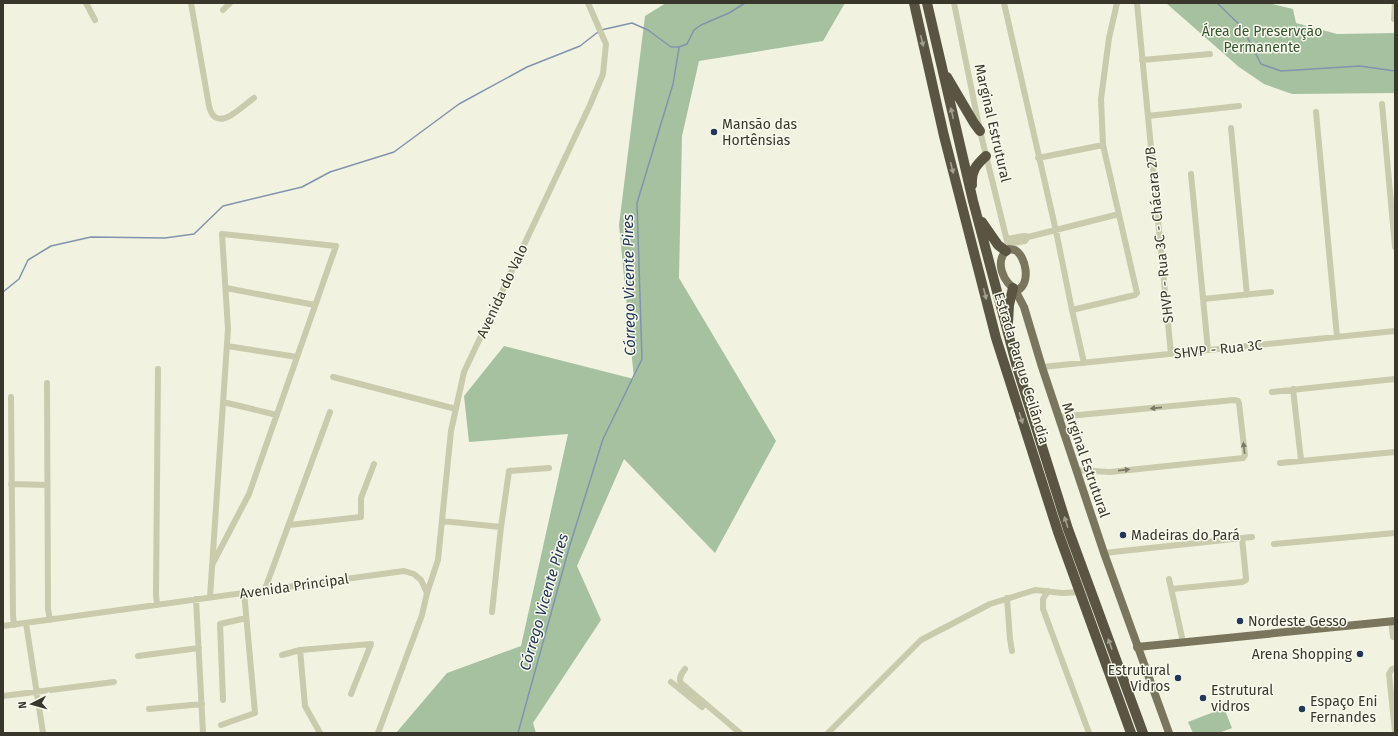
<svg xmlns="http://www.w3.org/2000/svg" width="1398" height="736" font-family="'Fira Sans',sans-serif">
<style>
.green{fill:#a5c1a0}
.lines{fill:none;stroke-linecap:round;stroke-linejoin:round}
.stream{stroke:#8094ae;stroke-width:1.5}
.minor{stroke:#cacaac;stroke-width:6}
.major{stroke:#7a765d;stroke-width:8}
.highway{stroke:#595542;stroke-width:10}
.oneway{fill:#a19f8f}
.oneway2{fill:#7a7965}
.poi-dot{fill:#213859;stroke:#f9faed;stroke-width:1.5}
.labels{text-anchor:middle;stroke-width:3;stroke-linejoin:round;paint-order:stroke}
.park-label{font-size:14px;fill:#34562f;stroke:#f9faed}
.street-label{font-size:14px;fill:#39362b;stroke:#f9faed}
.poi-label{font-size:14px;fill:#39362b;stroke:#f9faed;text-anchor:start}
.water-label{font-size:15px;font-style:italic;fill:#213859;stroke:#f9faed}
</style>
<rect width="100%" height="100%" fill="#f1f2e0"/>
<!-- green -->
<path class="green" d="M666,3H845L823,41L699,61L682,136L679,278L776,441L715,553L624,459L577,566L601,620L533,723L536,733H396L447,673L521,646L568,434L469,442L464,396L504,346L634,379L619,225L645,16Z
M1166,3H1268L1293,9L1296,23L1337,34L1395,33V93L1292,94L1264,84L1239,67Z
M1224,708L1232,728L1219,733H1193L1188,722Z"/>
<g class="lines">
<!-- stream -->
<path class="stream" d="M1217,3L1242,27L1261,64L1281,71L1360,66L1395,71
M601,30L632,23L648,30L671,47H679L687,44L694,30L701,25L729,13L745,3
M3,292L19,279L28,260L51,246L91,237L165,238L194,234L223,206L302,187L330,172L394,152L459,104L527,67L580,46L598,32
M518,733L569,548L603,439L642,359L637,203L673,84L679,48"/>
<!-- minor -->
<path class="minor" d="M86,3L95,20
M191,3L209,106C210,110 212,115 215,117C225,125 245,104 254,98
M954,3L980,131L1009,249
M1004,3L1056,231L1072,310L1135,295L1137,293L1103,145L1101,99L1109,38L1117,3
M1137,3L1171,354
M223,10L230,3
M1394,19L1395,3
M1142,60L1210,54
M1382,104L1395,247
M1316,112L1337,337
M1148,116L1239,106
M1231,128L1247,295
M1038,158L1103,145
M1191,174L1208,350
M1007,239L1024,236L1028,237L1119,214
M1008,244L1025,241L1028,237
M226,288L315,305
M1203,299L1271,292
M1072,310L1084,363
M227,346L297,357
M1042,367L1395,331
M333,377L456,409
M47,383L48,609L50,620
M1293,389L1301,460
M1272,392L1395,379
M11,397L13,615L14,625
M223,402L277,415
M1058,417L1234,400L1238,401L1239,403L1245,455L1243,458L1110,472L1076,470
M1280,463L1395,452
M11,484L47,485
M442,521L501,527
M289,525L361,517V498L374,464
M1274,544L1395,533
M1104,553L1252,537
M1169,579L1183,642
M265,589L330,412
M1172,589L1242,582L1246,580V578L1242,538
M1048,591L1043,599V609L1089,733
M427,593L438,560L451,431L464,372L590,105L603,74L606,44L588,3
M210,597L228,329L222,234L336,246L249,494L212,565
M1007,598L1010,639L1012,651
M196,599L203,733
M157,605L156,594L158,369
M492,612L501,527L509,471L549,468
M1391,621L1393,637
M26,623L43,733
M3,626L404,571L414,574L421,580L427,593L422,615L378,733
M300,650L305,706L320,733
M282,655L300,650L371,644L351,694
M138,656L199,648
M1395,668L1392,669L1389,674L1395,731
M685,669C682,673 678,678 681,683L740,733
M671,682L702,707
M3,696L114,682
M223,700L220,624L246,618
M149,709L202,704
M221,725L255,713L244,592
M828,733L921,640L990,604L1035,590L1062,593L1080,592"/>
<!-- major -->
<path class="major" d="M1009,249C1010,249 1014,250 1015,250C1026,256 1031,283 1018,290C1003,285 993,259 1009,249Z
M1014,288L1024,307L1042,367L1104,553L1169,733
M1137,647L1395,621"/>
<!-- highway -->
<path class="highway" d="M914,3L944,136L996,338L1058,532L1131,733
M927,3L973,201L1017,367L1068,529L1143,733
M947,77L974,123L980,131
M972,185C971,171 976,165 986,156
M982,222L998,245L1006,251
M1008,323L1009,305L1013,288"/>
</g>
<!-- one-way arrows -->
<defs><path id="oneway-solid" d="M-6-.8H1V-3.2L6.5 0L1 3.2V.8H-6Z"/></defs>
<g class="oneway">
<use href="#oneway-solid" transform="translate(922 41) rotate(77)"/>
<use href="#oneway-solid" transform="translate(952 113) rotate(-103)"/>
<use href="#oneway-solid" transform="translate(952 168) rotate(76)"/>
<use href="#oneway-solid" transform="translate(985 294) rotate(76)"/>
<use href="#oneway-solid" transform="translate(1021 418) rotate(72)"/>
<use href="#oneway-solid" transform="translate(1066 522) rotate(-108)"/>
<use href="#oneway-solid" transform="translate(1110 644) rotate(-110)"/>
</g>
<g class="oneway2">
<use href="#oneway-solid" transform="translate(1156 408) rotate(174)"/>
<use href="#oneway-solid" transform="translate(1244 448) rotate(-97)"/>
<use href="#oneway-solid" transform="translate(1124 470) rotate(-6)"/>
</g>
<!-- markers -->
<g class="poi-dot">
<circle cx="714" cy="132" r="4"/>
<circle cx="1123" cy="535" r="4"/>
<circle cx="1240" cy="621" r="4"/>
<circle cx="1360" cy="654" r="4"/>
<circle cx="1178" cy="678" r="4"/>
<circle cx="1203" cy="698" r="4"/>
<circle cx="1302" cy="709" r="4"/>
</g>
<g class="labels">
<!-- park labels -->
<g class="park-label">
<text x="1262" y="36">Área de Preservção<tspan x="1262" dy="16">Permanente</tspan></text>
</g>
<!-- street labels -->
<g class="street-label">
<text transform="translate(993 123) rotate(77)" y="5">Marginal Estrutural</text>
<text transform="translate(1159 235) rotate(-96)" y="5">SHVP - Rua 3C - Chácara 27B</text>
<text transform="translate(502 291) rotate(-65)" y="5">Avenida do Valo</text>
<text transform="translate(1218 349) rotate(-6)" y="5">SHVP - Rua 3C</text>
<text transform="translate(1022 368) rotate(73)" y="5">Estrada Parque Ceilândia</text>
<text transform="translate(1086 460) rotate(71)" y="5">Marginal Estrutural</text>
<text transform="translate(294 586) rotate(-8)" y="5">Avenida Principal</text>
</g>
<!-- poi labels -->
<g class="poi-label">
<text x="722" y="129">Mansão das<tspan x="722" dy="16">Hortênsias</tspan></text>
<text x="1131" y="540">Madeiras do Pará</text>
<text x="1248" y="626">Nordeste Gesso</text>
<text x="1352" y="659" text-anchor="end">Arena Shopping</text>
<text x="1170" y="675" text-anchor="end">Estrutural<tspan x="1170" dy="16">Vidros</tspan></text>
<text x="1211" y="695">Estrutural<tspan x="1211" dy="16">vidros</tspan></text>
<text x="1310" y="706">Espaço Eni<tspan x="1310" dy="16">Fernandes</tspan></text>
</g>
<!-- water labels -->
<g class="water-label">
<text transform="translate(629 285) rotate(-91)" y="5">Córrego Vicente Pires</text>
<text transform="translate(544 602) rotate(-74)" y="5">Córrego Vicente Pires</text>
</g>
</g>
<!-- border -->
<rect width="1398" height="736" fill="none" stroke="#39362b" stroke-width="8"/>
<!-- north arrow -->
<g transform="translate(32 704) rotate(264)" stroke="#f9faed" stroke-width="3" paint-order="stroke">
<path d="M0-3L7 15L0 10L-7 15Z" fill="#39362b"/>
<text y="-6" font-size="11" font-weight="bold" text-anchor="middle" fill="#39362b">N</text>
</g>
</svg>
